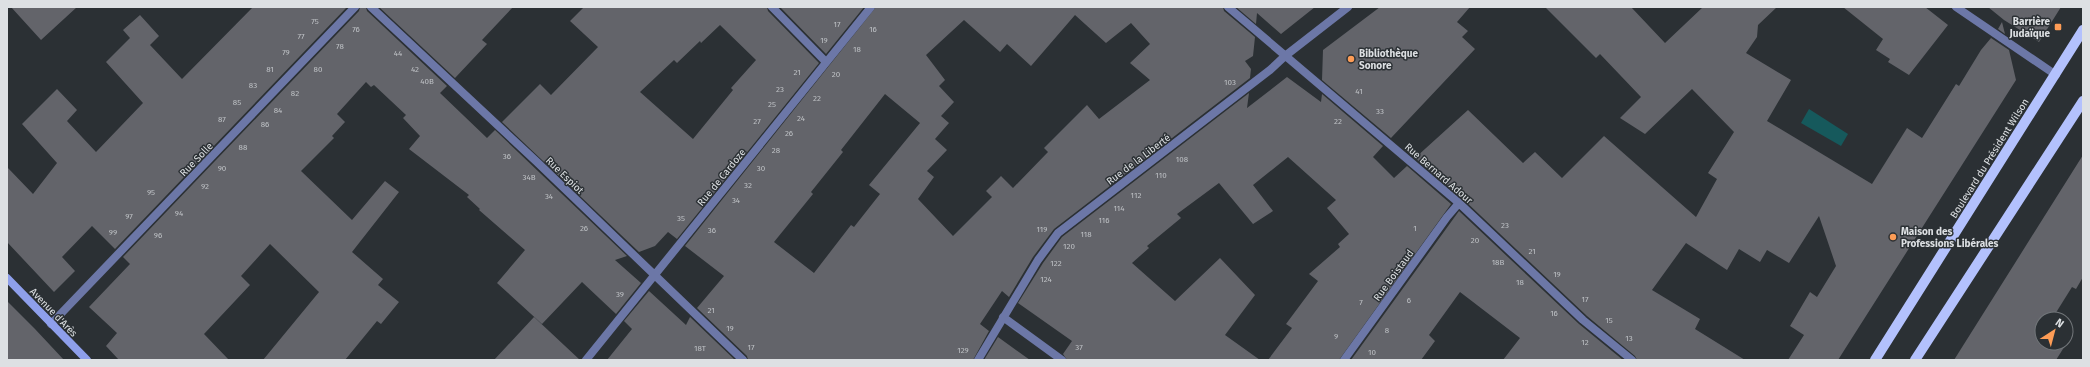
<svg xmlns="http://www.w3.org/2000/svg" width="2090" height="367" font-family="'Fira Sans',sans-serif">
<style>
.water{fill:#16595c}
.building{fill:#63646a;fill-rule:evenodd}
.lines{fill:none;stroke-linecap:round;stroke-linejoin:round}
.street{stroke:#6c77a7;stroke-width:8}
.secondary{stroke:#8e9feb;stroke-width:8}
.primary{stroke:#b3c1fd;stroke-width:10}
.poi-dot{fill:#fd9c56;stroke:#2b3034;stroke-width:1.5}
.labels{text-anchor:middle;stroke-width:3;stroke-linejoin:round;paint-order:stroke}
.number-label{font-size:8px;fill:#bec1c5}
.poi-label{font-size:10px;font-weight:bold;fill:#dde0e3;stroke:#2b3034;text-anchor:start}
.street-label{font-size:10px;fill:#dde0e3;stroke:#2b3034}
</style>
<rect width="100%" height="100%" fill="#2b3034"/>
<!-- water -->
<path class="water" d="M1809,109L1848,134L1841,146L1801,123Z"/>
<!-- building -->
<path class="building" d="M11,7H77L41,40Z
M253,7H347L115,249L92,226L62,257L75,271L54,292L7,242V167L33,194L57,163L22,124L57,89L77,110L67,121L96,152L143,103L106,62L130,38L123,30L140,15L159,36L150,45L182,79Z
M360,7H366L367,11L447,86L440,93L487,138L495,130L627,256L615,260L641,283L616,314L582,282L542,324L497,283L525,250L479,210L480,209L467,197L469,195L409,149L420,136L403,118L406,115L374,85L371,87L366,82L337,114L345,122L332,136L334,138L301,171L352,220L385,181L399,192L352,252L383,279L378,285L399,302L381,324L377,321L345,360H263L319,292L270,244L241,276L250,285L204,334L229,360H119L106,346L117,333L89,307L130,264L123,257L359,11Z
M379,7H513L482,40L487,44L455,78Z
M584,7H767L768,11L819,63L677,239L668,232L655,246L639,252L502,122L540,84L551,95L598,47L570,21ZM720,25L756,60L731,88L733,90L693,139L640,92L674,60L677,63L700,41L701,43Z
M780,7H864L826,54Z
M876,7H1223L1224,11L1255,37L1253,56L1245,61L1251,69L1250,78L1054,229L1033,257L1009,297L1002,291L980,324L989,331L973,360H748L747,356L697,308L724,276L685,246ZM1075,15L1106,43L1131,23L1150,44L1130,63L1150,80L1099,119L1087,105L1044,148L1048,152L1013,188L1001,176L986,191L992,197L953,236L918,199L934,177L927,171L947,150L935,139L949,123L941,116L954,102L939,86L945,80L926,55L964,20L1000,52L1007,44L1031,66ZM885,94L920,123L869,185L880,194L854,227L851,225L814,273L774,242L813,194L811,192L843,152L841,150Z
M1236,7H1315L1281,34L1257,13L1256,24Z
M1380,7H1470L1457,22L1468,31L1462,37L1475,49L1391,138L1322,80L1323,50Z
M1545,7H1631L1665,43L1703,7H1777L1758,25L1757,37L1746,53L1791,80L1767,121L1872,184L1907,128L1922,138L1956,84L1959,86L1981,50L1991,38L2009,50L2016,80L1838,360H1788L1804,335L1790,326L1810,292L1817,297L1836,266L1819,216L1789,263L1767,250L1760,262L1739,249L1727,270L1686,243L1652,290L1700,319L1695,329L1745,360H1637L1635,356L1587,316L1463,199L1415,158L1468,110L1523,163L1535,152L1562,178L1604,136L1696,217L1717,179L1708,173L1734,132L1692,89L1645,134L1620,118L1641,97L1600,54L1596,58Z
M1843,7H1925L1948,25L1909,75L1888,62L1890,59L1876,50L1883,39Z
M1988,7H2061L2039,42L2004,20Z
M2002,22L2005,34L1998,29Z
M1287,77L1321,102L1322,94L1383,146L1373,157L1394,178L1407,166L1451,204L1339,360H1268L1292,328L1286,324L1318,281L1309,274L1340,247L1338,244L1349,234L1327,208L1336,200L1288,157L1253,185L1273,211L1253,224L1219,183L1177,214L1181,218L1147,246L1149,248L1132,263L1175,301L1220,258L1255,295L1225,335L1260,360H1067L1063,354L1072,341L1018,303L1043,263L1062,237L1249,93L1247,108Z
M2083,155V277L2076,289L2072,287L2052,319H2042V343H2066V329L2073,333L2056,360H1954Z
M1459,211L1579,324L1623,360H1503L1520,338L1460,292L1429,335L1435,341L1421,360H1351Z
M649,291L686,325L690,317L735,360H607L632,329L624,321Z
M7,301L35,329L64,360H7Z
M534,317L580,360H494Z
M998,337L1030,360H984Z"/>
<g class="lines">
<!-- street -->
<path class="street" d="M371,7L537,162L743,360
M772,7L826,62
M1228,7L1459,203L1583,320L1632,360
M1956,7L2056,75
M1003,317L1062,360
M51,324L355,7
M586,360L871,7
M978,360L1038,260L1058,233L1270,70L1285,56L1348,7
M1344,360L1447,217L1459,203"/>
<!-- secondary -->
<path class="secondary" d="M7,278L87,360"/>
<!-- primary -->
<path class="primary" d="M1875,360L2083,30
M1915,360L2083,101"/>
</g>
<!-- markers -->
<g class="poi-dot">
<rect x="2054" y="23" width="8" height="8" rx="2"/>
<circle cx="1351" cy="59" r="4"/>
<circle cx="1893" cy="237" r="4"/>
</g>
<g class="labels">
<!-- number labels -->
<g class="number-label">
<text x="315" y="24">75</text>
<text x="837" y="27">17</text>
<text x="356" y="32">76</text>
<text x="873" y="32">16</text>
<text x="301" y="39">77</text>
<text x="824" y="43">19</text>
<text x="340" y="49">78</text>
<text x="857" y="52">18</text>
<text x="286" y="55">79</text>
<text x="398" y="56">44</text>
<text x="270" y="72">81</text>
<text x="318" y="72">80</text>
<text x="415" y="72">42</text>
<text x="797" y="75">21</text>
<text x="836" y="77">20</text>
<text x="427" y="84">40B</text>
<text x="1230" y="85">103</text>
<text x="253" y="88">83</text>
<text x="780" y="92">23</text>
<text x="1359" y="94">41</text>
<text x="295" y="96">82</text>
<text x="817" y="101">22</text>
<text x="237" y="105">85</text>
<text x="772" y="107">25</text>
<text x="278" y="113">84</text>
<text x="1380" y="114">33</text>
<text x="801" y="121">24</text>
<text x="222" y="122">87</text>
<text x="757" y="124">27</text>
<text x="1338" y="124">22</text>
<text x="265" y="127">86</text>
<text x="789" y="136">26</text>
<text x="243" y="150">88</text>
<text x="776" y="153">28</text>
<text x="507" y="159">36</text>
<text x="1182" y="162">108</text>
<text x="222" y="171">90</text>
<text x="761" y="171">30</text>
<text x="1161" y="178">110</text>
<text x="529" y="180">34B</text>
<text x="748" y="188">32</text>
<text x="205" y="189">92</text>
<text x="151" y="195">95</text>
<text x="1136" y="198">112</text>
<text x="549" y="199">34</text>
<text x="736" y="203">34</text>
<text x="1119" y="211">114</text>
<text x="179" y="216">94</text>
<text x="129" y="219">97</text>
<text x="681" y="221">35</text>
<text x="1104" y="223">116</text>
<text x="1505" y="228">23</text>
<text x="584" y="231">26</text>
<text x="1415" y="231">1</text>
<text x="1042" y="232">119</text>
<text x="712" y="233">36</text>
<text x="113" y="235">99</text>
<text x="1086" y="237">118</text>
<text x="158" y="238">96</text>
<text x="1475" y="243">20</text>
<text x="1069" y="249">120</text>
<text x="1532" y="254">21</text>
<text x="1498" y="265">18B</text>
<text x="1056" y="266">122</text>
<text x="1557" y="277">19</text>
<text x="1046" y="282">124</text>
<text x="1520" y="285">18</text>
<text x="620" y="297">39</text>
<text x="1585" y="302">17</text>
<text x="1409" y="303">6</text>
<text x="1361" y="305">7</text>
<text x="711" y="313">21</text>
<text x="1554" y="316">16</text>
<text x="1609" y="323">15</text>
<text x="730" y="331">19</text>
<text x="1387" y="333">8</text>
<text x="1336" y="339">9</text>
<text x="1629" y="341">13</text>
<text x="1585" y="345">12</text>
<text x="751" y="350">17</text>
<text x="1079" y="350">37</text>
<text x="700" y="351">18T</text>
<text x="963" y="353">129</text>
<text x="1372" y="355">10</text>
</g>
<!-- poi labels -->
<g class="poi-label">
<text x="2050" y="25" text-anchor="end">Barrière<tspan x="2050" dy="12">Judaïque</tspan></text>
<text x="1359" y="57">Bibliothèque<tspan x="1359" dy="12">Sonore</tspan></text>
<text x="1901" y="235">Maison des<tspan x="1901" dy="12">Professions Libérales</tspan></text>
</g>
<!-- street labels -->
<g class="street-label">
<text transform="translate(1989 158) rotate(-58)" y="4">Boulevard du Président Wilson</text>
<text transform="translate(196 159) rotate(-46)" y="4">Rue Solle</text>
<text transform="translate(1138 159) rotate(-37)" y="4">Rue de la Liberté</text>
<text transform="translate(1439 173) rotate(41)" y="4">Rue Bernard Adour</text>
<text transform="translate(565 175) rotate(44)" y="4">Rue Espiot</text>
<text transform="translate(721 177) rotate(-51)" y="4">Rue de Cardoze</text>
<text transform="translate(1393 275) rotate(-54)" y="4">Rue Boistaud</text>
<text transform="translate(54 312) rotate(46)" y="4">Avenue d'Arès</text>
</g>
</g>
<!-- border -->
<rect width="2090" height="367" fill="none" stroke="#dde0e3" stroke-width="16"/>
<!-- north arrow -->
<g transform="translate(2054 331) rotate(36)"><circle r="19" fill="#2b3034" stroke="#72767a"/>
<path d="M0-3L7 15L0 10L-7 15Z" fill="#fd9c56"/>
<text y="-6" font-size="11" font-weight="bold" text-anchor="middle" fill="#dde0e3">N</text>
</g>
</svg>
